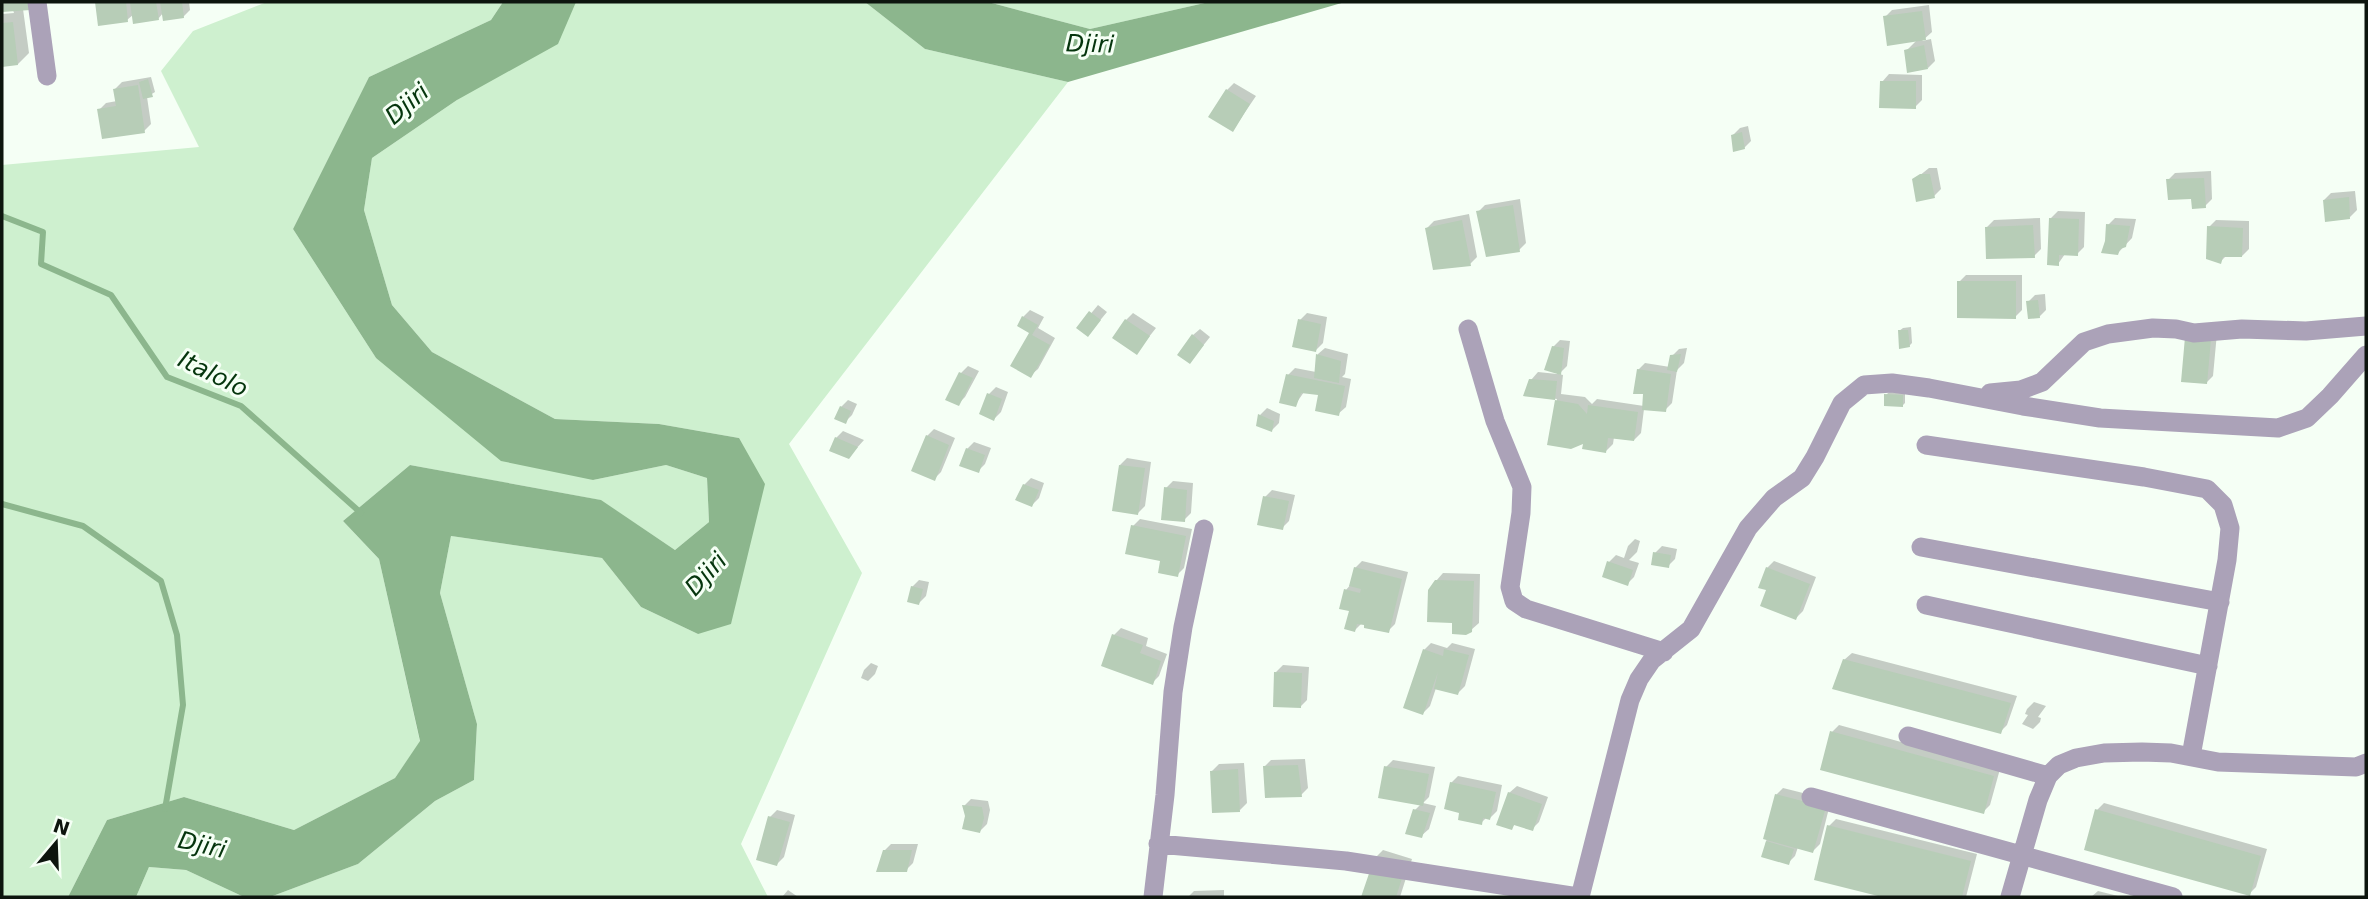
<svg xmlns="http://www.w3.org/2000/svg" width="2368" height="899" font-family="'DejaVu Sans',sans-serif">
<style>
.green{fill:#cef0cf}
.water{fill:#8cb68d}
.shadow{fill:#0003}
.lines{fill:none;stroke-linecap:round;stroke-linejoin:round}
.stream{stroke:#8cb68d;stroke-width:6}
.building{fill:#b7cdb7}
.minor{stroke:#aba2b8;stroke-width:19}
.labels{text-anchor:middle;stroke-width:6;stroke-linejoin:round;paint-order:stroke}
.water-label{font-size:24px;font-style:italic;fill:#05350d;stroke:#f5fff5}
</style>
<rect width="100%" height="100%" fill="#f5fff5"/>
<!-- green -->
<path class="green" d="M267,2H503L491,20L369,77L293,229L376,358L593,480L666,465L707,478L709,522L675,550L600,500L410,465L343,521L379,559L420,742L395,778L294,830L184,797L107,820L68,897H2V165L199,147L161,71L193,31Z
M576,2H865L925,49L1068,82L789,444L862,573L741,844L768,897H270L358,864L435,801L474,780L477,724L440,593L451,536L602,558L641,607L698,634L739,438L659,424L555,419L432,352L392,305L364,210L372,158L457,100Z
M988,2H1209L1090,29Z
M149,867L186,870L244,897H136Z"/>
<!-- water -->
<path class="water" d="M503,2H576L558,44L457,100L372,158L364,210L392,305L432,352L555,419L659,424L739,438L765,484L731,624L698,634L641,607L602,558L451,536L440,593L477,724L474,780L435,801L358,864L270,897H244L186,870L149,867L136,897H68L107,820L184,797L294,830L395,778L420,741L379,559L343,521L410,465L601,500L675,550L709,522L707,478L666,465L593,480L501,461L376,358L293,229L369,77L491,20Z
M865,2H988L1090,29L1209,2H1345L1068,82L925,49Z"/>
<!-- shadow -->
<path class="shadow" d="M2,2H36L23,9L29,53L18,64L2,66V14L14,13L13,10L2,11Z
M97,2H189L190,10L183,17L163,13L158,19L134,14L127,20L100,24Z
M1929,5L1932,32L1922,41L1931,39L1935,61L1928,68L1906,51L1917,40L1885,17L1892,10Z
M1889,74L1922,75V100L1915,107L1882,82Z
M151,77L155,92L147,97L151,124L144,131L99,110L106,103L117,101L115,89L122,82Z
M1234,83L1256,96L1233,130L1227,90Z
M1748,126L1751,141L1744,148L1733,135L1740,128Z
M1929,168H1937L1941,189L1934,196L1914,180Z
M2211,171L2212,199L2205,206L2168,180L2175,173Z
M2355,191L2357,210L2350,217L2324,200L2331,193Z
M1520,199L1526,243L1519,250L1478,212L1485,205Z
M2058,211L2085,212L2084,247L2077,254H2065L2058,264L2051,218Z
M1469,214L1477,257L1470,264L1427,228L1434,221Z
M2040,218L2041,249L2034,256L1987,227L1994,220Z
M2115,218L2136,219L2132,238L2117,254L2108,225Z
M2216,220L2249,221V249L2242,256L2227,255L2220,262L2209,227Z
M1966,275H2022V310L2015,317L1959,282Z
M2045,294L2046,310L2039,317L2028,302L2035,295Z
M1098,305L1107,312L1088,335L1079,328Z
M1030,310L1044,317L1038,328L1055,338L1038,369L1031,375V332L1023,317Z
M1133,313L1156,328L1137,352L1126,320Z
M1307,313L1327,317L1323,343L1316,350L1300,320Z
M1911,327L1912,343L1909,346L1899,331L1903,328Z
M1200,329L1210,337L1190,362L1193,335Z
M2217,333L2213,376L2206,383L2186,338Z
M1560,340L1570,341L1567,366L1559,374L1563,375L1561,394L1585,397L1592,404L1597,399L1644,406L1645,392L1638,370L1645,363L1670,367L1672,356L1679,349L1687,348L1684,363L1677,370L1672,403L1665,410L1644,409L1641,433L1634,440L1614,437L1613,444L1606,451L1585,441L1549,444L1557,399L1526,395L1531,380L1538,372L1557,374L1553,347Z
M1325,348L1348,354L1345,374L1342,377L1351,379L1346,407L1338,414L1320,394L1304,392L1295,405L1288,375L1295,368L1316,372L1318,354Z
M968,366L979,371L965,397L958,404L961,373Z
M996,387L1008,392L1001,412L994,419L989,394Z
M1889,392H1905V403L1902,406L1886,395Z
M848,400L857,404L852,415L845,422L841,407Z
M1267,408L1280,414L1279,423L1272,430L1260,415Z
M934,429L955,438L941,472L934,479L927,436Z
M843,431L864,440L855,450L836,438Z
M974,442L991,448L985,464L978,471L967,449Z
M1127,458L1151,462L1145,506L1138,513L1120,465Z
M1031,478L1044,483L1039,498L1032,505L1024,485Z
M1173,481L1193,483L1191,513L1184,520L1166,488Z
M1272,490L1295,495L1289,521L1282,528L1265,497Z
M1140,519L1192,529L1184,568L1177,575L1133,526Z
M1635,539L1640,541L1637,552L1629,560L1639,563L1634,577L1627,584L1609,562L1616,555L1624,558L1628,546Z
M1662,546L1677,549L1675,559L1668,566L1655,553Z
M1362,561L1408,572L1395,624L1388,631L1362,623L1355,630L1346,590L1351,584L1355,568Z
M1774,561L1816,577L1803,611L1796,618L1769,589L1767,568Z
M1443,573L1480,574L1479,623L1471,630L1454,621L1436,581Z
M919,580L929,582L926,596L919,603L912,587Z
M1121,628L1148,638L1146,646L1167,654L1159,676L1152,683L1114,635Z
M1431,643L1447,648L1452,643L1475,649L1465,686L1458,693L1436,688L1430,706L1423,713L1424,650Z
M1852,653L2017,696L2007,725L2000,732L1844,660Z
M871,663L878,666L875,674L868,681L861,678L864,670Z
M1283,665L1309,667L1307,700L1300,707L1276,672Z
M2034,702L2046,706L2038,717L2041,718L2040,722L2033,729L2022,724L2028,715L2025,714L2027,709Z
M1839,725L2000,769L1990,805L1983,812L1832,732Z
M1305,759L1308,788L1301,795L1264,767L1271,760Z
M1393,760L1435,767L1429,797L1423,803L1436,806L1429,829L1421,836L1415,810L1421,804L1386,767Z
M1244,763L1247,803L1240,810L1212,771L1219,764Z
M1458,776L1502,785L1497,811L1490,818L1487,817L1481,823L1461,811L1451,783Z
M1517,786L1548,797L1539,822L1532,829L1516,823L1511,828L1509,793Z
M1783,788L1831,800L1820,844L1813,851L1798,847L1795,856L1788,863L1763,856L1776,795Z
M971,799L988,801L990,810L987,824L980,831L964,806Z
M2104,803L2267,849L2256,887L2249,894L2097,810Z
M777,810L795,815L784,857L777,864L770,817Z
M1836,819L1977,854L1966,897H1889L1816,879L1829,826Z
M891,844H918L913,863L906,870L884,851Z
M1383,850L1412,859L1400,897L1364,896L1376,857Z
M788,890L798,897H782Z
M1224,890V897H1188L1194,891Z
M2098,891L2122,897H2091Z"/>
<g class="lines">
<!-- stream -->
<path class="stream" d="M2,216L43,232L41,264L111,295L167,377L241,406L361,513
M2,504L83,526L161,581L177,635L183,705L165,809"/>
</g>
<!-- building -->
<path class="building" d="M2,2H29L30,10L2,12Z
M95,2H126L128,22L98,26Z
M130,2H156L159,20L133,24Z
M160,2H182L184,18L163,21Z
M1922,11L1926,40L1887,46L1883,16Z
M13,22L18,65L2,67V23Z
M1924,45L1928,69L1907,73L1904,50Z
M148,79L153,97L143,99L139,82Z
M1880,81H1916V109L1879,108Z
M138,85L145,133L102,139L97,109L116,106L113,89Z
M1226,89L1250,104L1233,132L1208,117Z
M1742,132L1745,149L1733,152L1731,135Z
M1920,174H1930L1935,198L1916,202L1912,179Z
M2204,178L2206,208L2192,209L2191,199L2168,200L2166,179Z
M2349,197L2350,219L2325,222L2323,200Z
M1513,205L1520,252L1486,257L1476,211Z
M2049,218L2079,219L2078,256L2059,255V266L2047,265Z
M1462,220L1471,266L1433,270L1425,228Z
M2106,224L2130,226L2126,247L2120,249L2118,255L2101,253L2105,241Z
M2033,225L2035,258L1986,259L1985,227Z
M2207,226L2243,228L2242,257H2223L2221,264L2206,259Z
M1957,281H2016V319L1957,318Z
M2038,300L2040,318L2028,319L2026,301Z
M1089,311L1101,320L1088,337L1076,328Z
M1022,316L1038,325L1032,335L1050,345L1031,378L1010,366L1029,333L1017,326Z
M1125,319L1150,336L1137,355L1112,338Z
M1298,319L1321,324L1316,352L1292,347Z
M1898,330H1908L1910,347L1899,349Z
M1192,334L1204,345L1190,364L1177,355Z
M2185,337L2211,339L2207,384L2181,382Z
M1552,346L1564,348L1561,375L1544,370Z
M1316,354L1341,361L1339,383L1314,378Z
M1681,354L1677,372L1667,370L1670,355Z
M1637,369L1671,374L1666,412L1642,410L1643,394H1633Z
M959,372L973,378L959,406L945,400Z
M1286,374L1345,386L1339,416L1315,411L1318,395L1301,393L1296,407L1279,403Z
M1529,379L1557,381L1555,400L1523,396Z
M987,393L1002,399L994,421L979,414Z
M1884,394L1903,395V407L1884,406Z
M1555,400L1578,404L1587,414L1588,405L1638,412L1634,441L1608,438L1606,453L1582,449L1583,444L1571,449L1547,445Z
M840,406L851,411L846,424L834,419Z
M1258,414L1274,421L1272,432L1256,426Z
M926,435L949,445L935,481L911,471Z
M835,437L858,447L849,459L829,451Z
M966,448L985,455L979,473L959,466Z
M1119,465L1145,468L1138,515L1112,511Z
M1023,484L1039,490L1032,507L1015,500Z
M1164,487L1187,490L1185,522L1161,520Z
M1263,496L1289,501L1283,530L1257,525Z
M1131,525L1186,536L1178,577L1158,573L1160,561L1125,554Z
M1653,552L1671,555L1669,568L1651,565Z
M1607,561L1633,570L1628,586L1602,577Z
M1354,567L1402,579L1389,633L1364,628V625L1357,624L1355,632L1344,629L1349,611L1339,609L1344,589L1360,593L1361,589L1349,586Z
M1766,567L1810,584L1796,620L1760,606L1766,590L1758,588Z
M1435,580L1474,581L1472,632L1466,635L1452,634V623L1427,622L1428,590Z
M911,586L923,589L919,605L907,602Z
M1112,634L1143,645L1140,653L1161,661L1153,685L1101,666Z
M1423,649L1443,656L1444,649L1469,655L1458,695L1434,689L1438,672L1423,715L1403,708Z
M1843,659L2011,703L2001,734L1832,689Z
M1274,672L1302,673L1301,708L1273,707Z
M1830,731L1994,776L1984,814L1820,770Z
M1298,765L1302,797L1265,798L1263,766Z
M1384,766L1429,774L1423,806L1378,798Z
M1238,769L1240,812L1212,813L1210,771Z
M1450,782L1496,792L1490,820L1483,818L1482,825L1458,820L1459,813L1444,809Z
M1508,792L1542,804L1533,831L1514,825L1512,830L1496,825Z
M1775,794L1826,807L1813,853L1763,839Z
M962,805L982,807L984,818L980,833L962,829L965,816Z
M1413,809L1430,813L1422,838L1405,834Z
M2095,809L2261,856L2250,896L2084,850Z
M768,816L790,822L777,866L756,860Z
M1827,825L1971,861L1962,897H1882L1814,880Z
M1766,841L1794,849L1789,865L1761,857Z
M883,850H912L907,872H876Z
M1375,856L1406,866L1396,897H1361Z"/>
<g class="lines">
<!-- minor -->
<path class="minor" d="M37,2L47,76
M1468,329L1495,421L1522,487L1521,513L1510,587L1514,601L1526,609L1664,652
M1990,393L2021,390L2042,382L2084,342L2108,334L2153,328L2176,329L2194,333L2242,329L2306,331L2366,326
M1926,445L2144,477L2207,489L2223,505L2230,528L2227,560L2191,756
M1921,547L2220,602
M1926,605L2208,666
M1908,736L2048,776
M1811,797L2173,897
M1158,844L1346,861L1578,897
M1153,897L1165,795L1173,692L1183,627L1204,529
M1580,897L1630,700L1639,679L1652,660L1691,629L1748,528L1774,498L1802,478L1815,457L1842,403L1864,385L1892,383L1929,388L2023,406L2100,418L2278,428L2307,418L2330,396L2366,355
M2010,897L2038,800L2048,776L2059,765L2076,758L2104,753L2142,752L2171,753L2218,762L2356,767L2366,763"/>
</g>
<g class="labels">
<!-- water labels -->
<g class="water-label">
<text transform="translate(1090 44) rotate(2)" y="8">Djiri</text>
<text transform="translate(407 104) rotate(-40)" y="8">Djiri</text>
<text transform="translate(213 374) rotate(26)" y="8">Italolo</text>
<text transform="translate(706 574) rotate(-47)" y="8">Djiri</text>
<text transform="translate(202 845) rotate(13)" y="8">Djiri</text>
</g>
</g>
<!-- border -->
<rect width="2368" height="899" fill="none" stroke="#0d150e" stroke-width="7"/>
<!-- north arrow -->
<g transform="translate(56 843) rotate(19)" stroke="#f5fff5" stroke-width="5" paint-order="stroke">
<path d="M0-5L12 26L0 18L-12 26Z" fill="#0d150e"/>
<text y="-10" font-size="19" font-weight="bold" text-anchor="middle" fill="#0d150e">N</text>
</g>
</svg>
